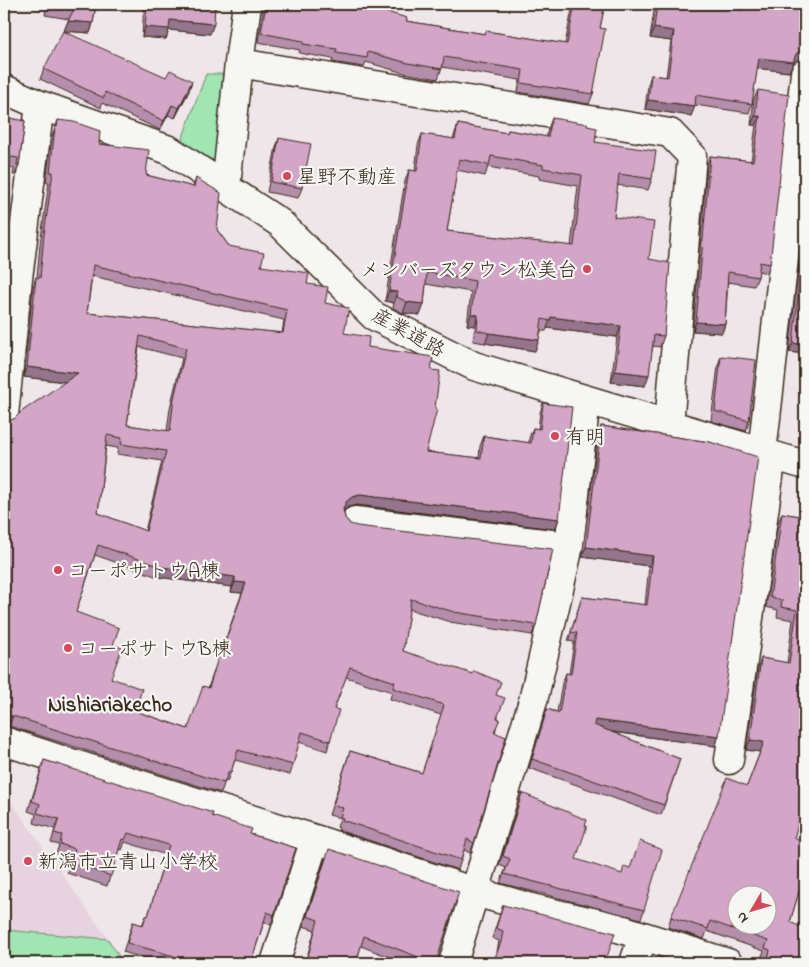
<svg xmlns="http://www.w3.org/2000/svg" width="809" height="967" font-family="'Indie Flower','Klee One',sans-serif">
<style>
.built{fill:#e7d2df}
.green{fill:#a0e5b2;stroke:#6e8868}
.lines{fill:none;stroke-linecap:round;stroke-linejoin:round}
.minor-casing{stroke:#3b2a1e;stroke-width:31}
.minor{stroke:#f6f6f2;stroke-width:28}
.wall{fill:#b58eab;stroke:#3b2a1e;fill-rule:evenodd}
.shaded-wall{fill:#94748b;stroke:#3b2a1e}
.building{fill:#d3a5c7;stroke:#3b2a1e;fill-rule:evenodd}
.poi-dot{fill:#d1495b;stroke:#f6f6f2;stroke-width:2}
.labels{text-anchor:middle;stroke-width:4.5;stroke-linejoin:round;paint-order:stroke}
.poi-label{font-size:20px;fill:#3b2a1e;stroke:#f6f6f2;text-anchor:start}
.street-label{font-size:20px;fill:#3b2a1e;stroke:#f6f6f2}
.neighbourhood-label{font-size:21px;font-weight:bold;fill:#3b2a1e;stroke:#f6f6f2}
</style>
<rect width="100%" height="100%" fill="#efe6e9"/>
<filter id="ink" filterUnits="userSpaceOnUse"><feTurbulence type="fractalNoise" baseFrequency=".02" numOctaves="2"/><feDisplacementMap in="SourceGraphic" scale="10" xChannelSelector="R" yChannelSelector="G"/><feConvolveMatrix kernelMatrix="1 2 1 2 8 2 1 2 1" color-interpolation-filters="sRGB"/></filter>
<g filter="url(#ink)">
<!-- built -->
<path class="built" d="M4,792L108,939L4,930Z"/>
<!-- green -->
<path class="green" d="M206,74H222L231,84L215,161L180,145Z
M4,930L108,939L123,963H4Z"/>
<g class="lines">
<defs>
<path id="minor" d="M239,63L670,133L692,156L669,425
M4,89L40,105L169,150L280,223L374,316L474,366L805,465
M226,187L239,63L247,4
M4,415L18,278L40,105
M762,453L805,73
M355,521L569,546
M4,741L68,762L315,839L475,892L535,909L618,928L728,963
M729,760L772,455
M275,963L315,839
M453,963L533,701L569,546L586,400
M634,963L643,936"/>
</defs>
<!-- minor casing -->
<use href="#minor" class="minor-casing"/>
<!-- minor -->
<use href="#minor" class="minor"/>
</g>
<!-- wall -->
<path class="wall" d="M47,4H96L93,23L90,33L64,31L69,19L45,15Z
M144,4H216L210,34L169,30L166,39L142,37Z
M265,4H374L373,8L406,21L485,34L486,31L565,44L573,5L567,4H605L600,28L593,94L589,104L518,92L520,80L442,67L438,79L404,73L366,62L364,67L332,62L333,59L299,53L300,50L258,42L263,10Z
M655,4H679L740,9L742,4H805V58L799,59L793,63L789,72L757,68L752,104L749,113L695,105L691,116L645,109L648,85L651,75L666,77L671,41L650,38Z
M44,69L189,91L175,118L168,115L160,130L102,103L101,108L40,79Z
M758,90L770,264L767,273L758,271V277L754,286L728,282L725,324L722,333L693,331L707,165L710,156L751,161L756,125H751L754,99Z
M4,117L25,121L19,165L15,175H13L14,169L4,166Z
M552,118L587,126L595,142L652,179L648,190L617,185L614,217L649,259L664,336L660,347L653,346L645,386L611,382L617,337L547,328L546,331H541L535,351L485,343L473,341L475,326L467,325L471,292L426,284L424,304L420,315L403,313L393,308L394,303L385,301L405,181L409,170L415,171L418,145L422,134L453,139L458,124L506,133L508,130L546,137L548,129ZM488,167L539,176V179L578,186L571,246L447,231L457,170L485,176Z
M58,120L99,144L146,175L193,187L196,178L217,230L229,246L261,266L307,284L325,303L344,333L368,347L431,370L426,452L479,458L480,446L484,436L529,443V438L533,428L538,429L540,413L543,403L559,519L555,529L357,505L348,507L344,511L345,518L350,524L536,625L532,635L450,622L409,609L403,651L496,695L498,718L474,843L470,853L464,850L458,870L338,830L339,828L337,827L340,818L329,815L350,751L422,773L441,715L390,699L392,692L346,677L334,709L330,741L327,751L299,742L293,765L290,775L235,760L227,782L225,781L221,793L9,726H4V424L14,419L65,382L24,377L33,287L36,277L37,278L40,244L49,182H46L52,137ZM92,276L284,320L282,333L87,313ZM139,347L182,358L170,408L167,431L127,425ZM106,446L118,448L117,454L162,461L145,531L98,513ZM95,555L158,577L232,587L231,592L242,593L208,688L188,729L135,711L111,678L113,645L76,612Z
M279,138L302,188L298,198L267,192L276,147Z
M805,210V354L789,352Z
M721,356L749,421L746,431L711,421L718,366Z
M601,426L710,442L715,746L611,732L680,759L661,815L529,768L547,709L557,712L562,683L566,673L569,674L574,642L568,641L582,597L645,605L649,566L582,557L598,435Z
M782,513L805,517L799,795L794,838L805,841V882L802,881L790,922L805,963H765L766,960L761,958L764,951L707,931L704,939L668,927L671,917L747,786L760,752L746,750L758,668L761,658L787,663L793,620L777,617L778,610L766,607L778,523Z
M44,760L212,816L250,834L274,915L271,925L264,922L252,959L263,963H160L123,952L133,922L142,925L146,916H148L166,855L125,842L122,850L119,849L107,886L67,873L72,859L56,854L59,845L51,843L55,829L34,823L36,814L28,811Z
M522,793L576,859L644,910L641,919L500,883L506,868L499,865Z
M325,859L436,962L438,963H404L361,946L356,963H305L315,930L303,926Z
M503,905L605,963L497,952L499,941L492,938Z"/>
<!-- shaded-wall -->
<path class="shaded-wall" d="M170,20L214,24L210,34L169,30L166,39L142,37L145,27Z
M68,21L93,23L90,33L64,31Z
M654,28L674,31L671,41L650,38Z
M803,49H805V58L799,59L793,63L789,72L755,68L759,58L796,54Z
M192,81L189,91L175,118L179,108Z
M648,100L695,106L691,116L645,109Z
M172,105L168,115L160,130L164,121Z
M755,116H760L756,125H751Z
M389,291L398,292L394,303L385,301Z
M407,302L424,304L420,315L403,313Z
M471,314L478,315L475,326L467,325Z
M551,317L621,326L617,337L547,328Z
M696,322L725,324L722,333L693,331Z
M489,333L539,340L535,351L485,343Z
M793,343L805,345V354L789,352Z
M27,367L78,373L75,383L24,377Z
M615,371L649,375L645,386L611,382Z
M360,495L559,519L555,529L357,505L348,507L342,512L346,502L352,497Z
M586,547L653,556L649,566L582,557Z
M162,567L235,577L232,587L158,577Z
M235,582L246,583L242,593L231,592Z
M4,716H13L9,726H4Z
M595,720L719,736L715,746L592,729Z
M750,740L764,742L761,752L746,750Z"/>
<!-- building -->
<path class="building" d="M49,4H96L93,23L68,21L74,9L49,5Z
M147,4H215L214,24L170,20L169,29L145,27Z
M266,4H374L373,8L407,18L406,21L485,34L486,31L567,44L575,4H605L600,28L605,29L593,94L521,83L523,70L444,57L442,69L408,63L368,52L367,58L336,53L337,49L303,44V41L261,33Z
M657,4H679L743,10V4H805V49H803L796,54L793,62L759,58L752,104L696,95L695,106L648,100L651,75L668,77L674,31L654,28Z
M63,31L166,77L170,70L192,81L179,108L172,105L164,121L105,92L104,98L44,69Z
M758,90L789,95L770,264L760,262L758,277L728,272L725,324L696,322L710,156L753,161L760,116H755Z
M4,117L25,121L19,165H17L18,158L4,156Z
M552,118L588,124L587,126L597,128L595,142L656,151L652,179L619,174L614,217L654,222L649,259L670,263L664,336L654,335L649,375L615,371L621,326L551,317L550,321L542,319L539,340L489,333L477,330L478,315L471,314L475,281L427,272L424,304L407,302L397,297L398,292L389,291L409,170L417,171L422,134L455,139L458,124L507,133L508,130L548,137ZM491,156L543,165V168L582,175L574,246L447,231L459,159L489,165Z
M58,120L74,122L100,131L99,144L149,150L146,175L194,187L196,178L221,193L217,230L229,246L264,253L261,266L309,273L307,284L328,287L325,303L349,308L344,333L369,337L368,347L433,357L431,370L440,371L435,408L437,409L426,452L481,458L484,436L531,443L533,428L540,429L543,403L572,407L559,519L360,495L352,497L346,502L343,509L345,518L350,524L357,526L553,549L536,625L454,612L411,599L403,651L473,674L474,671L501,682L496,695L505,698L497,718L500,719L494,732L506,737L474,843L467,839L461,860L342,820L343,818L340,817L343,808L333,805L350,751L422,773L444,705L393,688L395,682L350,667L334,709L339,710L330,741L302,732L293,765L238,750L231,772L229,771L224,783L13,716H4V424L10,420L14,419L21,412L78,373L27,367L36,277L40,278L44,234L53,172H50L55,127H57ZM93,265L287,310L283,333L87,313ZM140,336L186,348L174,398L170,431L127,425ZM107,435L122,438L121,444L166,451L146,531L98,513ZM98,545L162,567L235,577V582L246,583L226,639L224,638L209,688L203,686L188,729L135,711L142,689L111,678L122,648L113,645L119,628L76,612Z
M279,138L311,144L302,188L271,182Z
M805,230V345L793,343Z
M721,356L756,360L749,421L715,411Z
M601,426L710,442L758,457L719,736L595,720L594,725L680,759L664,805L532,759L547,709L559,713L566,673L571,674L577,633L571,632L582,597L647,605L653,556L586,547Z
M782,513L805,517V777L799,795L805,797V802L794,838L805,841V871L790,922L805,929V963H767L770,950L765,948L768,941L710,921L708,929L671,917L727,778L747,786L764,742L750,740L761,658L789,663L797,610L781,607L782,600L770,597ZM736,894H766V924H736Z
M44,760L213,813L212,816L252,829L250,834L296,848L274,915L267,912L252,959L263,963H172L174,956L127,943L133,922L143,925L146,916H148L169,845L128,833L125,840L122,839L111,876L71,863L75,849L60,844L62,835L54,833L59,819L37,813L40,804L32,801Z
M522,793L587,820L585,826H587L576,859L622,874L624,866L630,868L640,841L662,850L644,910L504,874L510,859L503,856Z
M329,849L459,892L436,962L438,963H417L418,957L364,936L356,963H306L318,920L307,916Z
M503,905L615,933L605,963H493L501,942L503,931L496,928Z"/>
</g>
<!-- markers -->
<g class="poi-dot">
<circle cx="287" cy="176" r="5"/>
<circle cx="587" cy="269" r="5"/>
<circle cx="555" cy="436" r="5"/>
<circle cx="58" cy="570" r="5"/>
<circle cx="68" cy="648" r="5"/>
<circle cx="28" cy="861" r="5"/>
</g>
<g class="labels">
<!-- poi labels -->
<g class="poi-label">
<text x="297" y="183">星野不動産</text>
<text x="577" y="276" text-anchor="end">メンバーズタウン松美台</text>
<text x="565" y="443">有明</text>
<text x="68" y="577">コーポサトウA棟</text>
<text x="78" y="655">コーポサトウB棟</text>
<text x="38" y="868">新潟市立青山小学校</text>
</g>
<!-- street labels -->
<g class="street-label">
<text transform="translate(409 332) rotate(29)" y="7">産業道路</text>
</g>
<!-- neighbourhood labels -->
<g class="neighbourhood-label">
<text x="110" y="711">Nishiariakecho</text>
</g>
</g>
<!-- margin -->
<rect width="809" height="967" fill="none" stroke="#f6f6f2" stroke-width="20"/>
<rect x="10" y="10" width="789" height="947" fill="none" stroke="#3b2a1e" stroke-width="2" filter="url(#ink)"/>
<!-- north arrow -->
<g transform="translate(752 910) rotate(232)"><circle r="24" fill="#f6f6f2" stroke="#aba49d"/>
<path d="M0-4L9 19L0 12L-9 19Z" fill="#d1495b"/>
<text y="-8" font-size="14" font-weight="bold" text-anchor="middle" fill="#3b2a1e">N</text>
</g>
</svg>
